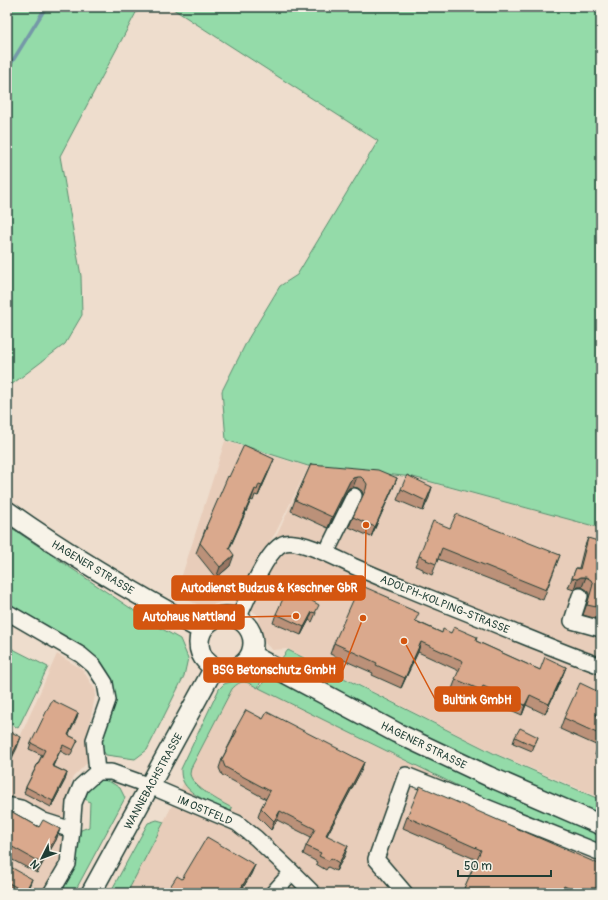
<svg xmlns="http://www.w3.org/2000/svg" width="608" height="900" font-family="Pangolin,sans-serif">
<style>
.built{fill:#e8cdba}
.green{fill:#94dba9;stroke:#5a8c6e}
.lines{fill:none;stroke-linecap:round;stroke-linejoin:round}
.stream{stroke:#7498a8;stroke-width:3.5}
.minor-casing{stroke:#1f3d34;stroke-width:18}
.major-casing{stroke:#1f3d34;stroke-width:22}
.minor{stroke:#f7f3e8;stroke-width:15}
.major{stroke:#f7f3e8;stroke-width:19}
.wall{fill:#bb9179;stroke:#1f3d34}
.shaded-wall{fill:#997663;stroke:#1f3d34}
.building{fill:#daa98d;stroke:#1f3d34}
.labels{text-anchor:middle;stroke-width:3;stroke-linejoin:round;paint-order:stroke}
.street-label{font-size:11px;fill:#1f3d34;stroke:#f7f3e8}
.leader{fill:none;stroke:#d45610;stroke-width:1.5}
.callout-dot{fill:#d45610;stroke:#f7f3e8;stroke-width:1.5}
.callout{fill:#d45610;stroke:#d45610;stroke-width:1.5}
.callout-label{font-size:12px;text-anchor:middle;font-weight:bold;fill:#fff}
</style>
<rect width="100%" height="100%" fill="#eeddcd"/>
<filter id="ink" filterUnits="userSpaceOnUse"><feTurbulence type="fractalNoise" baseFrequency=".025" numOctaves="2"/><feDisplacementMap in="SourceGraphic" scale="8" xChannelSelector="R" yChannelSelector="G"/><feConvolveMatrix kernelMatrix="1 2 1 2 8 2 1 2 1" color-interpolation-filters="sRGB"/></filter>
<g filter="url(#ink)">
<!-- built -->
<path class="built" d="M225,441L308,467V466L413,478L601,528V798L497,754L288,649L272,650L265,643L259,624V616L236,598L278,533L307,469L276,532L234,597L204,608L176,594Z
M57,654L82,669L96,691L86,742L87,763L72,778L66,810L62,856L42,893H7V731L20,737Z
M240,682H246L259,688L470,793L601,843V893H127L232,689L236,685Z"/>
<!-- green -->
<path class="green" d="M7,7H139L60,156L81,276L82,315L65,344L7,388Z
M170,7H601V528L413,477L308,466L226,440L222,391L248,339L280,286L297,275L378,141Z
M7,525L157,626L180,639L188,658L184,676L147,750L135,759L106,755L101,748L110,678L99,660L80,644L7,603Z
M7,646L48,667L18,728L7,722Z
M288,650L497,755L601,800V845L470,792L259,688Z
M248,677H254L261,681L258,688C247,682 242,678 232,689L191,768C191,770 190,772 190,774C192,787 221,802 232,808L231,811C216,805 190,797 183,781C181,777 181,773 181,769L219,689L224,684Z
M101,779L112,783L120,788L125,798L74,893H58L74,863L81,830L89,827L90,802L85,799C87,790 92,783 101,779Z
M157,820L164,822L127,893H110L148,823Z"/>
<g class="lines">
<!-- stream -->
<path class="stream" d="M7,70L46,7"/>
<defs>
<path id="minor" d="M326,553L354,496
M580,596L572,621L601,629
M7,612L81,655L94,666L105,683L108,700L94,740L97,772
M238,619C246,602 267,547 285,543C301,539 338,559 353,566C369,573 385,580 401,586C439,602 478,617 516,633C544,644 572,656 601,666
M7,805L21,808L44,821L72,830
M51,893L68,864L72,830L74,803L81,786L97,772H111L150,786L237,823L256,838L292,872
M273,893L292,872L313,893
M405,893L376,859L406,775L601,853"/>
<path id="major" d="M7,511C69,555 135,594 202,630
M199 643a27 27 0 1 1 54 0a27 27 0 1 1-54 0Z
M251,655L397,733L488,776L601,825
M91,893L214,668"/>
</defs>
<!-- minor casing -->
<use href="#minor" class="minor-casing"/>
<!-- major casing -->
<use href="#major" class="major-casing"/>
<!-- minor -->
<use href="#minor" class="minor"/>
<!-- major -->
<use href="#major" class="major"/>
</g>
<!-- wall -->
<path class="wall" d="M274,459L270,469L258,496L255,495L253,501L251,500L229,549L230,566L216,578L196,553L202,538L206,527L229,477Z
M311,464L397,478L393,488L371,537L349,527L353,517L363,495L362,491L358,488L353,487L349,488L346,492L328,528L291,511L295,500Z
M432,487L423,511L397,500L401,489Z
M450,528L560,555L543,600L438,559L432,575L423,571V569L415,566L419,556Z
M588,538L598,553L601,554V620L583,615L589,598V594L587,590L582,587H578L574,590L568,588L576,568H579L584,548Z
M389,600L416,621L442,633H451L476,641L540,670L566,667L562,677L545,714L526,705L522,715L479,696L477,701L452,689L459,671L418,652L401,688L372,675L373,673L330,654L334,643Z
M312,601L316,613L312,622L309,620L301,635L273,623L276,614Z
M601,706L597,715L601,717V758L595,755L598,746L560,729L564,718Z
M78,713L76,720L68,735L78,740L70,756L60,751L53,766L67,773L65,780L51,807L24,793L26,787L42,755L29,749L31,743Z
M263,719L364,762L361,771L327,835L345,855L336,871L328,867L326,870L316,864L317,862L303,854L306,846L311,837L277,820L271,830L258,817L261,808L266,799L222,775L219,768L222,759L232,739L235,730Z
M515,737H538L532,751L513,743Z
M7,809L39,827L60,829L56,840L37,873L7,857Z
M407,817L601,893H462L477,860L403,828Z
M7,865L28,890L27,893H7Z
M255,865L251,874L240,893H166L182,879Z"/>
<!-- shaded-wall -->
<path class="shaded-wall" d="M274,459L270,469L258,496L262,485Z
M357,477L353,487L349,488L346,492L328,528L332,517L350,481L353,478Z
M397,478L393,488L371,537L375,527Z
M432,487L429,498L423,511L426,501Z
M255,489L251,500L225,559L229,548Z
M234,555L230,566L216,578L220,567Z
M581,577H586L582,587H578L574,590L577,579Z
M312,612L309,620L301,635L304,627Z
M421,642L418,652L401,688L405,678Z
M566,667L562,677L545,714L549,704Z
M530,695L522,715L525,705Z
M601,704V706L592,725L596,715Z
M78,713L76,720L66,741L68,735Z
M21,737L17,748L7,768V765Z
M63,745L60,751L50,772L52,766Z
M364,762L361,771L323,843L326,835Z
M67,773L65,780L51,807L53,801Z
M280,811L277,820L271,830L274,821Z
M60,829L56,840L37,873L41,863Z
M348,846L345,855L336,871L339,863Z
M255,865L251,874L240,893H238Z
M32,879L28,890L27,893H25Z"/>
<!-- building -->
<path class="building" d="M244,445L274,459L262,485L259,484L257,490L255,489L229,548L234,555L220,567L200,543L207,527H206L228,476L229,477Z
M311,464L378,470L397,478L375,527L353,517L366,489L367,484L365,481L361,477H357L353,478L350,481L332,517L295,500Z
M407,475L432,487L426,501L401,489Z
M456,514L560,555L546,590L442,548L436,564L426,560L427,559L419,556L433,521L450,528Z
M588,538L601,542L598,553L601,554V608L587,605L592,588L593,584L591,580L586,577H581L577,579L572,578L576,568L580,569Z
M360,585L390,598L389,600L419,613L415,621L442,633L443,629L451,633L454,627L477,637L476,641L540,670L545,657L566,667L549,704L530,695L525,705L483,686L481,690L455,679L463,661L421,642L405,678L376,665L377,663L334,643Z
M288,588L313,599L312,601L319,605L315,613L312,612L304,627L276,614Z
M580,683L601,693V704L596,715L601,717V735L564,718Z
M52,700L78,713L68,735L78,740L73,750L63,745L52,766L67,773L53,801L26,787L45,750L31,743Z
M246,710L263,719L267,712L364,762L326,835L348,846L339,863L331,858L329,861L319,856L321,853L306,846L315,829L280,811L274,821L261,808L270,791L225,767L222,759L237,731L235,730Z
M520,728L538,737L534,746L515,737Z
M7,730L21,737L7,765Z
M601,739V745L599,744Z
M420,786L601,865V893H579L564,886L560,893H462L481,850L407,817Z
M7,809L39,827L43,820L60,829L41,863L7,844Z
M207,837L255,865L238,893H227L220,889L217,893H166L177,876L182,879Z
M7,865L32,879L25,892L7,882Z"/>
</g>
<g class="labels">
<!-- street labels -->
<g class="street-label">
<text transform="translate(93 567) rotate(31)" y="4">HAGENER STRASSE</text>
<text transform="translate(445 604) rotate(22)" y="4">ADOLPH-KOLPING-STRASSE</text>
<text transform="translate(424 745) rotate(26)" y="4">HAGENER STRASSE</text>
<text transform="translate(153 781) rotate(-61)" y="4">WANNEBACHSTRASSE</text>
<text transform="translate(205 810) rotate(23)" y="4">IM OSTFELD</text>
</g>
</g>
<!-- callouts -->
<path class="leader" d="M366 525L365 588M296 616L244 617M363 618L343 670M404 641L435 699"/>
<g class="callout-dot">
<circle cx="366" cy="525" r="4"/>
<circle cx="296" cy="616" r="4"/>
<circle cx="363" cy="618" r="4"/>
<circle cx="404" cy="641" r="4"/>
</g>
<g class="callout">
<rect x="172" y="576" width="193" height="24" rx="4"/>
<rect x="134" y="605" width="110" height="24" rx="4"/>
<rect x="204" y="658" width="139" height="24" rx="4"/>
<rect x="435" y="687" width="85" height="24" rx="4"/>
</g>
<g class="callout-label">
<text x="269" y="592">Autodienst Budzus &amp; Kaschner GbR</text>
<text x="189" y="621">Autohaus Nattland</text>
<text x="274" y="674">BSG Betonschutz GmbH</text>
<text x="477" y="704">Bultink GmbH</text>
</g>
<!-- margin -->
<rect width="608" height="900" fill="none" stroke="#f7f3e8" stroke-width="24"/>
<rect x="12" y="12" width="584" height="876" fill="none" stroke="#1f3d34" stroke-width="1.5" filter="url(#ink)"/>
<!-- north arrow -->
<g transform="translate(42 858) rotate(228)" stroke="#f7f3e8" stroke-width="3" paint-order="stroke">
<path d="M0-3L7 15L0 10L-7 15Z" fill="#1f3d34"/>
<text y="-6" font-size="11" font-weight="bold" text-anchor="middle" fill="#1f3d34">N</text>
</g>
<!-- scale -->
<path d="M458 870v6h93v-6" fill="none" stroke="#1f3d34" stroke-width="2"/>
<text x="464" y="870" font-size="12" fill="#1f3d34" stroke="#f7f3e8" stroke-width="3" paint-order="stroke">50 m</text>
</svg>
